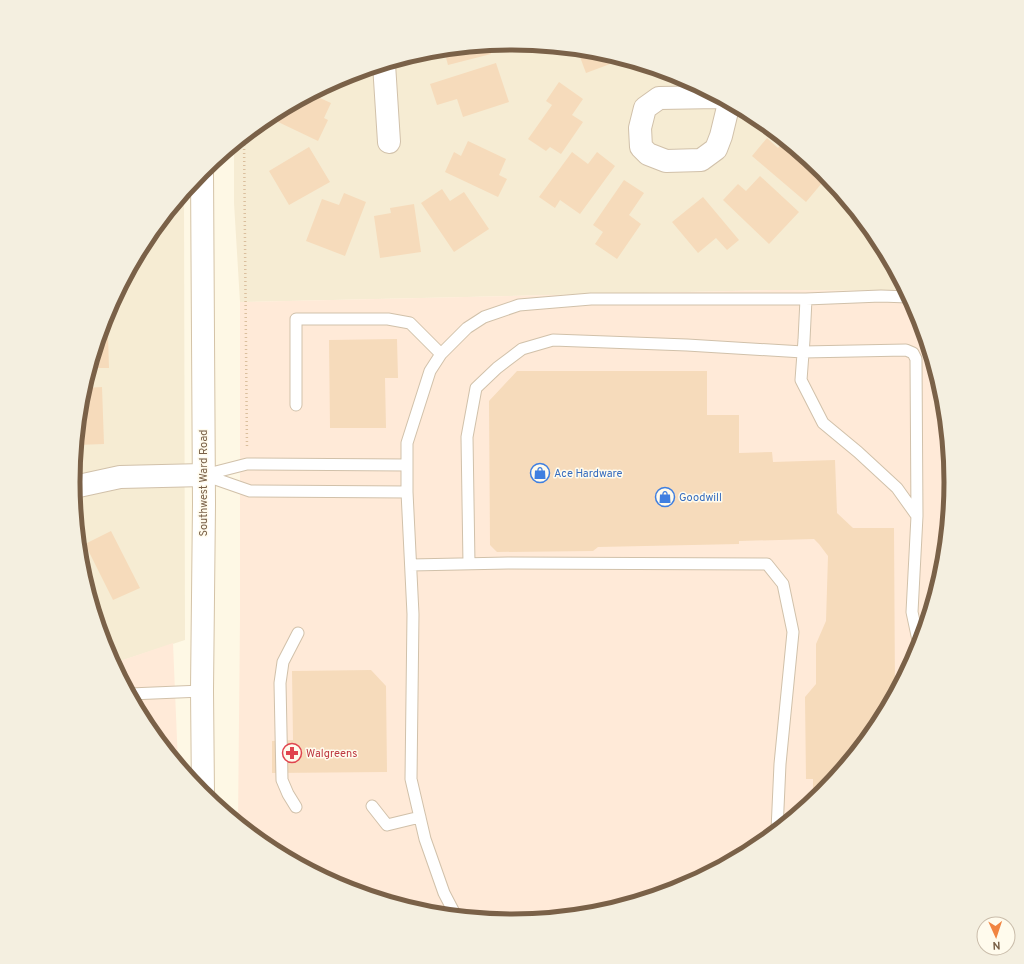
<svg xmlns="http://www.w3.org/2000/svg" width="1024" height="964" font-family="Overpass,sans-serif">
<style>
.residential{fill:#f6ecd3}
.commercial{fill:#ffead8}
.green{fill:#cdedc2}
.building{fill:#f6dbbb}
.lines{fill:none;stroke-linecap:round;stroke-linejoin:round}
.lane-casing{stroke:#d1c1aa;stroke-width:13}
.street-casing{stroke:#d1c1aa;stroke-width:24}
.secondary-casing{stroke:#d4c3a7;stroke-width:24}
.path{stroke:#dbbf9d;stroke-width:2.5;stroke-dasharray:1 3;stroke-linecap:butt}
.lane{stroke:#fff;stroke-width:11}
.street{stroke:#fff;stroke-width:22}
.secondary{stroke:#fff;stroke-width:22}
.labels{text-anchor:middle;stroke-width:3;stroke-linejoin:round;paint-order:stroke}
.shop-label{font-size:11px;fill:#366cbe;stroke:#fffbed;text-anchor:start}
.street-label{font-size:11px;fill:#7a6148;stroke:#fffbed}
.health-label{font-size:11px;fill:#be3a42;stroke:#fffbed;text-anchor:start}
.rim{fill:none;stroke:#7a6148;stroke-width:5}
</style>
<rect width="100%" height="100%" fill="#fef8e5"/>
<!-- residential -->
<path class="residential" d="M512,43L598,51L680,77L756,117L823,172L877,238L905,291L774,290L240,302L234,203V145L268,117L344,76L427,51Z
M184,194L185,640L114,663L106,650L81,567L73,482L81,396L107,314L147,238Z"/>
<!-- commercial -->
<path class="commercial" d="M774,290L905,291L918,314L943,397L951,482L943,568L917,650L877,726L822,793L756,847L680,888L597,913L512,921L426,913L344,887L268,847L238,822L240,618V302Z
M173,643L178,764L147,726L114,663Z"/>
<!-- green -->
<path class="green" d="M944,414L951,482L948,515H945Z"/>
<!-- building -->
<path class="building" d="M488,45L491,54L448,65L444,50Z
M577,49L598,51L606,54L610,64L586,73Z
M496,63L509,102L463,117L457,99L437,105L430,84Z
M559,82L583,99L572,115L583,122L561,154L550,147L546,151L528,139L552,105L546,101Z
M311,94L331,103L324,118L328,120L318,141L274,120L278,112Z
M767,138L778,148L784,140L823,172L827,177L806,202L752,156Z
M468,141L506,159L499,175L507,179L498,197L445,172L454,152L461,156Z
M309,147L330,182L289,205L269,171Z
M572,152L588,164L597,152L615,166L580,214L560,200L555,208L539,197Z
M760,176L799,212L769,244L723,200L738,184L746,191Z
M624,180L644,193L629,215L641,224L617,259L595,244L603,232L593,225Z
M442,189L450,201L464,192L489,229L454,252L421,203Z
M344,193L366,202L345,256L306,241L322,199L339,205Z
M703,197L739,240L727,250L716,238L698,253L672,222Z
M414,204L421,252L380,258L374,216L391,213L390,208Z
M100,335H108L109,368H90Z
M397,339L398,378H385L386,428H330L329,340Z
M517,371H707V415H739V453L772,452L773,462L835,460L837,513L853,528H894L895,692L877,726L822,793L813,800V779H806L805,697L816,684V644L826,621L828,556L819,544L814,539L739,541V544L598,547L593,551L497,552L490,545L489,401Z
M102,387L104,444L77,445L81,396L84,388Z
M111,531L140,588L113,600L85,544Z
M371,670L386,686L387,772L272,773V741L293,740L292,671Z
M391,893L395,903L379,898Z"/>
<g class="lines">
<defs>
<path id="lane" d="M806,299L804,340L801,380L823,423L858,452L897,488L917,516L912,612L919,645
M296,405V319H388L410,323L441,354
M204,475L250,491L407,492
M204,475L247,464L406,465
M469,564L467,437L476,388L497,368L522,349L553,340L687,345L803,352L906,350L913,353L916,359L917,516
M411,565L508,563L767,564L783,584L793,632L780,764L777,830
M130,694L202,691
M372,806L387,825L420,817
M296,807L288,794L282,780L280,683L283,662L298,633
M456,916L444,893L425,839L411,779L413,614L407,492V443L430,371L441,354L467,328L484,317L519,305L591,299H806L881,296L908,297"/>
<path id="street" d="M384,64L389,142
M718,97L659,98L645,108L640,128L641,147L648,154L666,161L701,160L716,149L721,136L729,103
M74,487L120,477L204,475"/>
<path id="secondary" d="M202,171L204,504L202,691L203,794"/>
</defs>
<!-- lane casing -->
<use href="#lane" class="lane-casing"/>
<!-- street casing -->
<use href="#street" class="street-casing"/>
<!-- secondary casing -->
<use href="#secondary" class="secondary-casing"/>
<!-- path -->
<path class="path" d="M244,137L247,449"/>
<!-- lane -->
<use href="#lane" class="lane"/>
<!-- street -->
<use href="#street" class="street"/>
<!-- secondary -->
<use href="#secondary" class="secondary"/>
</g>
<!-- icons -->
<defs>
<symbol id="shop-ring" viewBox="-11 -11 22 22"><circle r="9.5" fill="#fffbed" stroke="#3f7fe0" stroke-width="1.5"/><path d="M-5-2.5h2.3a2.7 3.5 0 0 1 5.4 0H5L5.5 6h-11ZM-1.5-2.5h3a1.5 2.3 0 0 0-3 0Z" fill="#3f7fe0"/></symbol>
<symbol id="pharmacy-ring" viewBox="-11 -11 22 22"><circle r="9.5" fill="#fffbed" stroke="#e0444e" stroke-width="1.5"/><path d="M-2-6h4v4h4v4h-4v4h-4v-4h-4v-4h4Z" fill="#e0444e"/></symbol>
</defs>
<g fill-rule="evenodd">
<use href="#shop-ring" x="529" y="462" width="22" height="22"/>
<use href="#shop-ring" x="654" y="486" width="22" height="22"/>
<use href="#pharmacy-ring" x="281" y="742" width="22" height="22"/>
</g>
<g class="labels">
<!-- shop labels -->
<g class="shop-label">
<text x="554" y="477">Ace Hardware</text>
<text x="679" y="501">Goodwill</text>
</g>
<!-- street labels -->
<g class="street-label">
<text transform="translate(203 483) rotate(-90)" y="4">Southwest Ward Road</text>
</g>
<!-- health labels -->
<g class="health-label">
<text x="306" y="757">Walgreens</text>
</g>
</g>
<!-- crop -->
<path d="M0 0H1024V964H0ZM80 482a432 432 0 1 1 864 0a432 432 0 1 1-864 0Z" fill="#f4efe0" fill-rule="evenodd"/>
<path class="rim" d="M80 482a432 432 0 1 1 864 0a432 432 0 1 1-864 0Z"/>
<!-- north arrow -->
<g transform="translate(996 936) rotate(177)"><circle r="19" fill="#fffbed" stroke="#cabdab"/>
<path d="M0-3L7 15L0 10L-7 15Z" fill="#f18441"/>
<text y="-6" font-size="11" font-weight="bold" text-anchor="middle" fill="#7a6148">N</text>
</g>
</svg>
